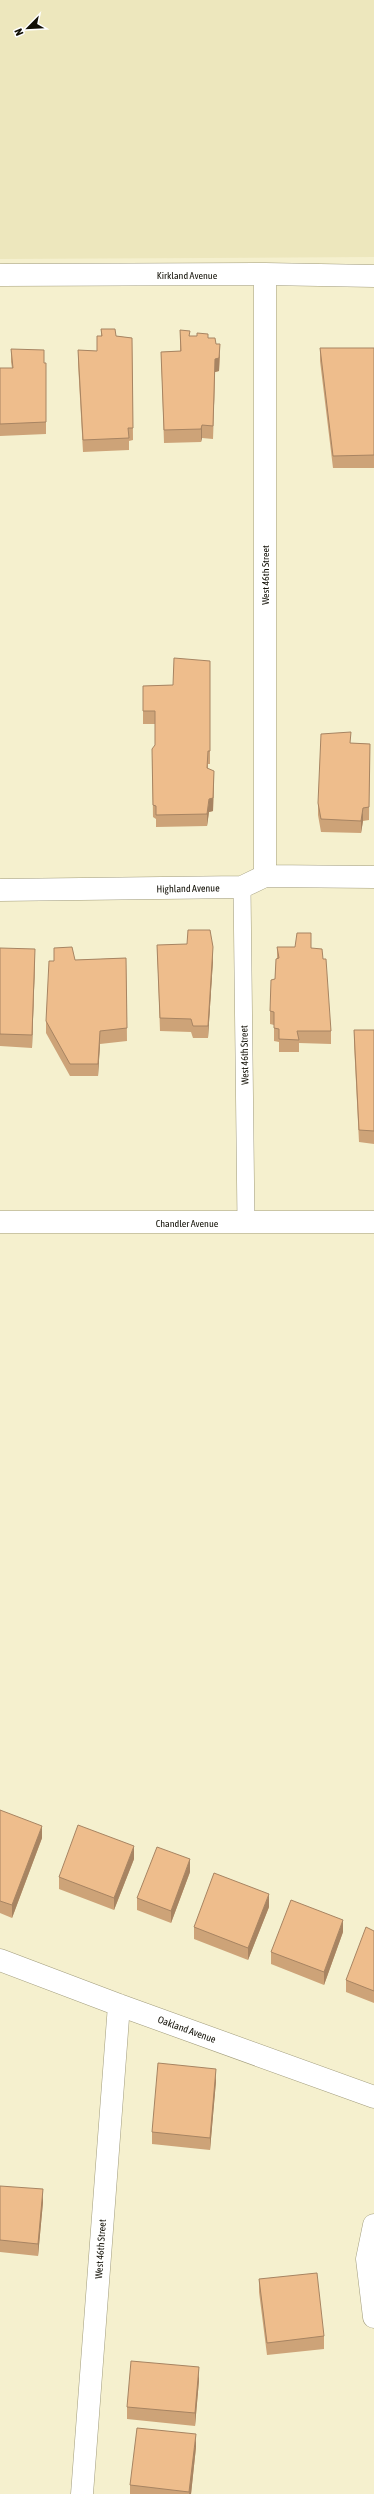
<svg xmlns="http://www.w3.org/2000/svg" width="374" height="2494" font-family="'Asap Condensed',sans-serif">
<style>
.built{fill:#ede7bd}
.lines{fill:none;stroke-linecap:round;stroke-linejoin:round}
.service-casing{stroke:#a19c7c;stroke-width:18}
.minor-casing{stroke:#a19c7c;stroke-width:23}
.service{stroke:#fff;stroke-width:17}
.minor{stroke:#fff;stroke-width:22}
.wall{fill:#cda378}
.shaded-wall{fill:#a78462}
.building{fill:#eebd8c;stroke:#a78462}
.labels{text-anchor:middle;stroke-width:3;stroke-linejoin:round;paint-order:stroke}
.street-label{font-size:10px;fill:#110f05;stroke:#fff}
</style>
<rect width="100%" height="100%" fill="#f5f0ce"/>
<!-- built -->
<path class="built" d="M0,0H374V257L0,259Z"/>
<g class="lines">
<defs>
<path id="service" d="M242,887L246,1223"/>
<path id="minor" d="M0,275L265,274L374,276
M265,876V274
M0,890L242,887L265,876L374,877
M0,1222H374
M0,1960L119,2005L374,2097
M374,2225L367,2259L374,2317
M82,2494L119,2005"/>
</defs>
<!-- service casing -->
<use href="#service" class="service-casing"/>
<!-- minor casing -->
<use href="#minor" class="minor-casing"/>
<!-- service -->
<use href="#service" class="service"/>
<!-- minor -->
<use href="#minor" class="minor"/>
</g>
<!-- wall -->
<path class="wall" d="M101,329L116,336L132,338L133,440L129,441V450L83,452L78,363V350L97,351L101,336Z
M180,330L190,336L208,338L216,344L220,356L219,371L215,372L213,439L202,438L201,442L164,443L161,352L180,351Z
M320,348H374V468H333L320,361Z
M11,349L44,363H46V434L0,436V368H12L11,362Z
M210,661V764H208V769L214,783L213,811L209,812L207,826L156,827V819L153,817L152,761L155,745V724H143V686L173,685Z
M351,743L370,744L369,820L363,821L361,833L321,832L318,815V803Z
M157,945L213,960L208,1038H193L191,1032L160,1031Z
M277,947L311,948L331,1031V1044L299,1043V1052H279V1042L274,1041V1025L270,1024V1011L275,979L277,958Z
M0,948L35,961L32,1048L0,1046Z
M126,958L127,1041L100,1044L98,1076H70L46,1033V1021L75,960Z
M354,1030H374V1144L359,1142L354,1043Z
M0,1810L42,1838L12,1918L0,1913Z
M134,1859L114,1910L59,1889V1877Z
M190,1872L171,1923L137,1910V1898Z
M269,1907L248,1960L194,1939V1927Z
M374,1931V2003L346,1992V1980Z
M343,1932L324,1985L271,1964V1952Z
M216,2081L210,2150L152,2144V2132Z
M0,2186L43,2202L38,2256L0,2252Z
M259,2279L324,2336V2349L267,2355L259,2292Z
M199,2380L195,2426L127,2419V2407Z
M196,2447L191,2494H130V2485Z"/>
<!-- shaded-wall -->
<path class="shaded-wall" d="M220,344L219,371L215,372L213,439L215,359Z
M202,425V438L201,442V429Z
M214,771L213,811L209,812L207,826V814Z
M363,808V821L361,833V821Z
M213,947V960L208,1038V1026Z
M35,949V961L32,1048V1035Z
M100,1031V1044L98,1076V1064Z
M42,1826V1838L12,1918V1905Z
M134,1846V1859L114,1910V1898Z
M190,1859V1872L171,1923V1911Z
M269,1894V1907L248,1960V1948Z
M343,1920V1932L324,1985V1972Z
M216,2069V2081L210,2150V2138Z
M43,2189V2202L38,2256V2244Z
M199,2367V2380L195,2426V2413Z
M196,2434V2447L191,2494H189Z"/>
<!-- building -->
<path class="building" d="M101,329H115L116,336L132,338L133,428H128L129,438L83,440L78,350L97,351V336H102Z
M180,330L190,331L189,336H197V333L208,334V338H215L216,344H220L219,358L215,359L213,426L202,425L201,429L164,430L161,352L181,351Z
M320,348H374V455L333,456Z
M11,349L44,350V363H46V422L0,424V368H13Z
M174,658L210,661V751H208L207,768L214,771L213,798L209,799L207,814L156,815V806L153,805L152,749L155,745V711H143V686L173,685Z
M351,732L350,743L370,744L369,807L363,808L361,821L321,819L318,803L321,734Z
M188,930H210L213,947L208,1026H193L191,1019L160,1018L157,945L187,944Z
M297,933H311V948L322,949L323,959H326L331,1031H297L299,1040L279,1039V1029L274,1028V1012L270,1011L271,980L275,979L276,959L279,958L277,947H295Z
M72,947L75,960L126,958L127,1028L100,1031L98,1064H70L46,1021L49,961H54V948Z
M0,948L35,949L32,1035L0,1034Z
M354,1030H374V1131L359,1130Z
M0,1810L42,1826L12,1905L0,1901Z
M78,1825L134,1846L114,1898L59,1877Z
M157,1847L190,1859L171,1911L137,1898Z
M214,1873L269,1894L248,1948L194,1927Z
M291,1900L343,1920L324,1972L271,1952Z
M366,1927L374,1931V1991L346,1980Z
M158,2063L216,2069L210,2138L152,2132Z
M0,2186L43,2189L38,2244L0,2240Z
M317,2273L324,2336L267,2343L259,2279Z
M131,2361L199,2367L195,2413L127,2407Z
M137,2428L196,2434L189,2492L130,2485Z"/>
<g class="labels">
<!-- street labels -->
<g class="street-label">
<text x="187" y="279">Kirkland Avenue</text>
<text transform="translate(265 575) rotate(-90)" y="4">West 46th Street</text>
<text transform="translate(188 888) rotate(-1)" y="4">Highland Avenue</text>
<text transform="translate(244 1055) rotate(-91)" y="4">West 46th Street</text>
<text x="187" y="1227">Chandler Avenue</text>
<text transform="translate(187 2029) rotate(20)" y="4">Oakland Avenue</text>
<text transform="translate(100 2249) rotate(-86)" y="4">West 46th Street</text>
</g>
</g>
<!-- north arrow -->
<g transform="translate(28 28) rotate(246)" stroke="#ffffff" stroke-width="3" paint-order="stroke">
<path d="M0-3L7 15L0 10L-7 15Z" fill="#110f05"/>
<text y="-6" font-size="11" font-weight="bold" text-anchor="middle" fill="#110f05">N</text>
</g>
</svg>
